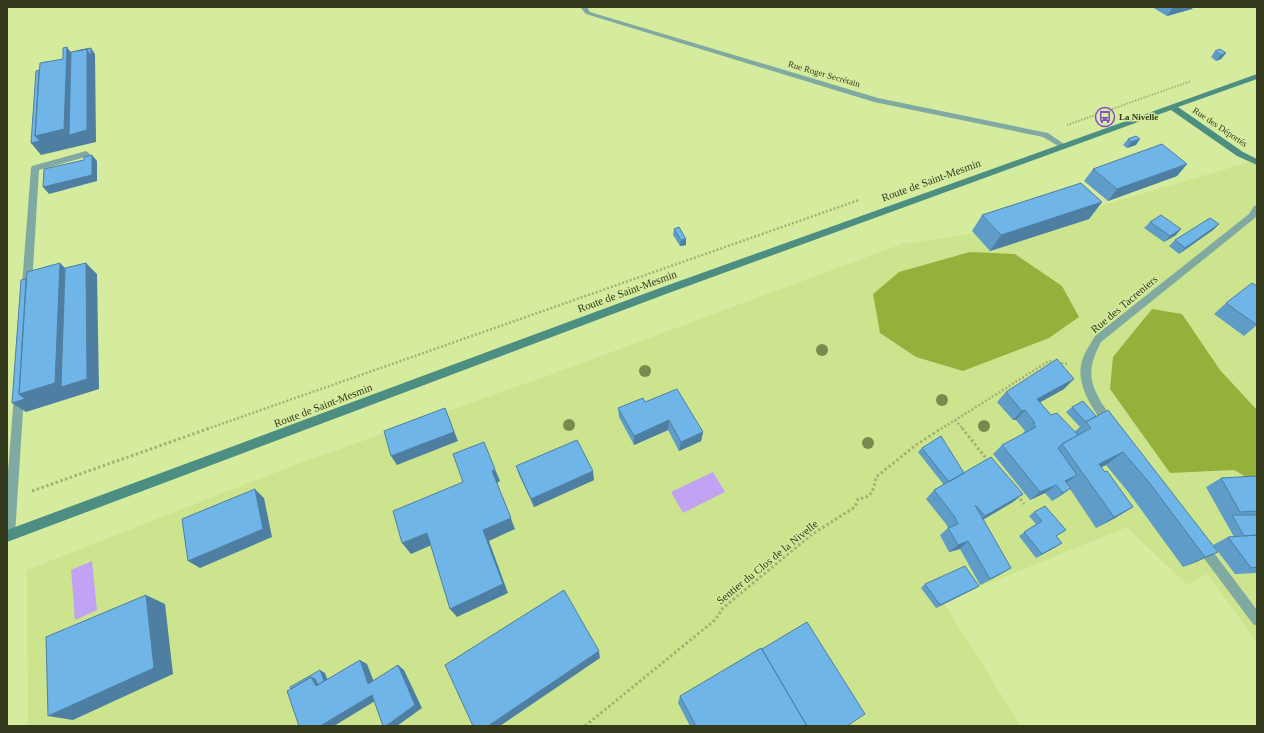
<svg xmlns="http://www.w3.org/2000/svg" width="1264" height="733" font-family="Georgia,serif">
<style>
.built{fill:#cce48e}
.forest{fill:#95b13c}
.water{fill:#c2a3f3}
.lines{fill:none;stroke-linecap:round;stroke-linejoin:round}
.path-far2{stroke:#a1b374;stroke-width:2;stroke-dasharray:1.5 1.5;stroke-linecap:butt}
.path-far1{stroke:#a1b374;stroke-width:2.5;stroke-dasharray:2 2;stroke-linecap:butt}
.path{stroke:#a1b374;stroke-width:3;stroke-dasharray:2.5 2.5;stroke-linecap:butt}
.lane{fill:#80a9a1;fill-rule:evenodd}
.street{fill:#80a9a1;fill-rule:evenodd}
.secondary{fill:#4c8e82;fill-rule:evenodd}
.tree{fill:#7a8a4d}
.wall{fill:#5f9cc8}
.shaded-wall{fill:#4e7fa2}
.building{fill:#6fb5e8;stroke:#4e7fa2}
.labels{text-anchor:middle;stroke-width:3;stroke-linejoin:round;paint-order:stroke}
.far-street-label{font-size:9px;fill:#323a1b;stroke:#d5eb9e}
.far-poi-label{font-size:9px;font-weight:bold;fill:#323a1b;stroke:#d5eb9e;text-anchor:start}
.street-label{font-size:11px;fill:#323a1b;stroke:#d5eb9e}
</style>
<rect width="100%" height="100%" fill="#d5eb9e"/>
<!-- built -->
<path class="built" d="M1257,160V642L1207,574L1187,585L1127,527L943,602L1021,726H28L27,570L297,464L547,376L902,244L1039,224Z"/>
<!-- forest -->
<path class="forest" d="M970,252L1015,254L1062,286L1079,317L1049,338L963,371L916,357L880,333L873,294L899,272Z
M1152,309L1182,314L1220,370L1257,410V483L1234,470L1170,473L1110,389L1113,357Z"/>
<!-- water -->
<path class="water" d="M713,472L725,492L683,513L671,492Z
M92,561L97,610L75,620L71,570Z"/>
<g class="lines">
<!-- path-far2 -->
<path class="path-far2" d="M1067,125L1191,81"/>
<!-- path-far1 -->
<path class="path-far1" d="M955,420L963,429
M207,429L859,200
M941,429L1049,361L1067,364"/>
<!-- path -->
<path class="path" d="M962,428L989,462
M32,491L210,428
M1017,495L1024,504
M585,726L715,620L723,608L811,535L855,507L858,499C873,497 873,491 876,477L916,445L942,428"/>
<!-- lane -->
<path class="lane" d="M86,151L90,154L89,156L39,170L32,285L30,288H24L22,285L31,168L32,166Z
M19,391L23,392L24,395L15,535L13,539L9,541L7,540V485L14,395L15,392Z"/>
<!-- street -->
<path class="street" d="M580,7H587L590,12L878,98L1048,133L1067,146L1063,149L1043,137L874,102L586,14Z
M1257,205V215L1255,218L1101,342C1087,369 1088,382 1105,408C1108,414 1113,418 1115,424L1114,427L1110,429L1106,427C1094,411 1077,387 1081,365C1083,354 1090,345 1095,336L1249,214L1254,206Z
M1201,539L1205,541L1257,610V626L1253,624L1197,549L1195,545L1197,541Z"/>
<!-- secondary -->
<path class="secondary" d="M1257,74V79L1178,107L1243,152L1257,159V165L1237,156L1171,110L666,294L7,542V530L660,288Z"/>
</g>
<!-- trees -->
<g class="tree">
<circle cx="822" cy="350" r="6"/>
<circle cx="645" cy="371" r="6"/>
<circle cx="942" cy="400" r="6"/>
<circle cx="569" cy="425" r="6"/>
<circle cx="984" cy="426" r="6"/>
<circle cx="868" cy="443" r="6"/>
</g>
<!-- wall -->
<path class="wall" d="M1152,7H1193L1192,9L1167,16Z
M1215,51L1226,53L1221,59L1216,61L1211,57Z
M1128,139L1136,145L1127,148L1123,145Z
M1187,164L1177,176L1108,201L1084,181L1093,169Z
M1102,202L1089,219L990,251L972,231L982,215Z
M1150,222L1176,235L1164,242L1144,228Z
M1219,224L1213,230L1179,254L1169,246L1175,240Z
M674,229L686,239V245L680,246L673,235Z
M1257,286V325L1244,336L1214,314L1226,303Z
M1064,389L1040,402L1051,415L1074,432L1080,427L1066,412L1072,407L1096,416L1218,552L1196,562L1183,567L1129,493L1106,465L1101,467L1133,507L1115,518L1096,528L1070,489L1060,496L1052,501L1045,493L1030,500L993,454L1002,445L1024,434L1023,433L1025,431L1016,420H1013L997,402L1006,392Z
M645,402L703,432L701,441L679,451L668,430L634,445L619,417L618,408Z
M922,448L964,473L1023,494L1013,502L983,519L1011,568L1001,574L980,585L960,549L949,552L940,535L948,528L946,524L926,499L934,490L944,485L918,452Z
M516,466L594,480L534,507L519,475Z
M1257,476V573L1235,574L1213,545L1228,537H1234L1206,487L1221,478Z
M1034,512L1062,543L1036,558L1019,536L1036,524L1029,516Z
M925,584L979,586L974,589L936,608L921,588Z
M680,696L847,726H690L678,703Z"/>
<!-- shaded-wall -->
<path class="shaded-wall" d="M1173,7H1193L1192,9L1167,16Z
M67,47L80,65L87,49L91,48L95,54L96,142L41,155L31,143L35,136L54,81Z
M1226,53L1221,59L1216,61L1221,55Z
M1140,139L1136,145L1127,148L1131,142Z
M92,155L97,161V181L49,194L43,187Z
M1187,164L1177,176L1108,201L1117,189Z
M1102,202L1089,219L990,251L1001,235Z
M1219,224L1213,230L1179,254L1185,248Z
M1181,229L1176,235L1164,242L1170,236Z
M686,239V245L680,246L681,240Z
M60,263L76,279L86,263L97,274L99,389L26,412L12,403L19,394Z
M1074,379L1064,389L1028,409L1037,399Z
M445,408L458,441L397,465L391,456Z
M1025,410L1016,420H1013L1022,411Z
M669,420L668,430L634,445V436Z
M703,432L701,441L679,451L681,442Z
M1123,452L1106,465L1085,475L1099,464Z
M495,469L500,481L497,483L515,529L489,541L508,593L457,617L450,609L483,530L492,471Z
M593,471L594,480L534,507L531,499Z
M1077,475L1066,483L1065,481Z
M1056,485L1045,493L1030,500L1040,492Z
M1071,488L1060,496L1052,501L1063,493Z
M255,489L264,498L272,537L200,568L188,561Z
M1023,494L1013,502L976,524L985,516Z
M1133,507L1115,518L1096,528L1114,517Z
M427,533L434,544L411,554L402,543Z
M968,541L960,549L949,552L958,545Z
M1062,543L1056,547L1036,558L1042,554Z
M1218,552L1196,562L1183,567L1205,557Z
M1011,568L1001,574L980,585L990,579Z
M979,586L974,589L936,608L940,605Z
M146,595L165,604L173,674L73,720L48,716Z
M599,651L600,658L500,726H488Z
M360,660L367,664L376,687L368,684Z
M398,665L404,670L422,708L397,726H386Z
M320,670L325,673L330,686H316L311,677L320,681Z
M372,695L380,698L334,726H320Z"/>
<!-- building -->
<path class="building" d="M67,47L64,129L35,136L40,63L63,59V48Z
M91,48V54L90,55L87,49L77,51Z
M87,49V130L69,135L71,52Z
M1220,49L1226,53L1221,55L1215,51Z
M39,70L35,136L40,141L31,143L36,71Z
M1136,136L1140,139L1131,142L1128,139Z
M1162,144L1187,164L1117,189L1093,169Z
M92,155V175L43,187L44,169L84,160V157Z
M1081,183L1102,202L1001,235L982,215Z
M1161,215L1181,229L1170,236L1150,222Z
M1210,218L1219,224L1185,248L1175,240Z
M679,227L686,239L681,240L674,229Z
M60,263L55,383L19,394L27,272Z
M86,263L87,379L61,387L65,268Z
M26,279L19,394L25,399L12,403L21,280Z
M1252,283L1257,286V325L1226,303Z
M1057,359L1074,379L1037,399L1051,415L1057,413L1078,435L1062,444L1058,448L1077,475L1065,481L1071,488L1063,493L1056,485L1040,492L1002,445L1036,427L1033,423H1035L1025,410L1022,411L1006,392Z
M677,389L703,432L681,442L669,420L634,436L618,408L643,398L645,402Z
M1083,401L1096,416L1086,422L1072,407Z
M445,408L454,432L391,456L384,431Z
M1108,410L1218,552L1205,557L1148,481L1123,452L1099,464L1105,472L1107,471L1133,507L1114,517L1062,444L1091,428L1086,422Z
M941,436L964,473L949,482L922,448Z
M577,440L593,471L531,499L516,466Z
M484,442L495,469L492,471L511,518L483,530L503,584L450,609L427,533L402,543L393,511L463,482L453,454Z
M991,457L1023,494L985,516L975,505L1011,568L990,579L968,541L958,545L948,528L958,524L954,516L934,490Z
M1257,476V511L1240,512L1221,478Z
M255,489L263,529L188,561L182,519Z
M1045,506L1066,530L1056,536L1062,543L1042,554L1024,532L1042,521L1034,512Z
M1232,515H1257V535L1244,536Z
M1257,535V567L1251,568L1228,537Z
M965,566L979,586L940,605L925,584Z
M564,590L599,651L488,726H473L445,665Z
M146,595L154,668L48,716L46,637Z
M807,622L865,714L847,726H807L762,649Z
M761,648L807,726H696L680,696Z
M360,660L368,684L398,665L415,705L386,726H383L372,695L320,726H299L287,691L311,677L316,686Z
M320,670L324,681L318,685L315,679L311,677L291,689L290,687Z"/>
<!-- icons -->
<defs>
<symbol id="bus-ring" viewBox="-11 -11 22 22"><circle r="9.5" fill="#d5eb9e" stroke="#8550c7" stroke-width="1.5"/><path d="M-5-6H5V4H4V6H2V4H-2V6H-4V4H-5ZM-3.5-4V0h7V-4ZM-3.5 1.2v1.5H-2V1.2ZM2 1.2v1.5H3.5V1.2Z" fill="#8550c7"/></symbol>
</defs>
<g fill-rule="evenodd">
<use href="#bus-ring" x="1094" y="106" width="22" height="22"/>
</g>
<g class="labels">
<!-- far-street labels -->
<g class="far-street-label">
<text transform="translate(824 74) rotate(16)" y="3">Rue Roger Secrétain</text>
<text transform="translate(1220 127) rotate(34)" y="3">Rue des Déportés</text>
</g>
<!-- far-poi labels -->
<g class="far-poi-label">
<text x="1119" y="120">La Nivelle</text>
</g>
<!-- street labels -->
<g class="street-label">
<text transform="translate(931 180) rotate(-20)" y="4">Route de Saint-Mesmin</text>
<text transform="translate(627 291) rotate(-20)" y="4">Route de Saint-Mesmin</text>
<text transform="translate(1124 304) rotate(-40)" y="4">Rue des Tacreniers</text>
<text transform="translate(323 405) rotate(-21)" y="4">Route de Saint-Mesmin</text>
<text transform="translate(767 562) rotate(-39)" y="4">Sentier du Clos de la Nivelle</text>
</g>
</g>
<!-- border -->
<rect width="1264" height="733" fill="none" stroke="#323a1b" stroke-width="16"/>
</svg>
